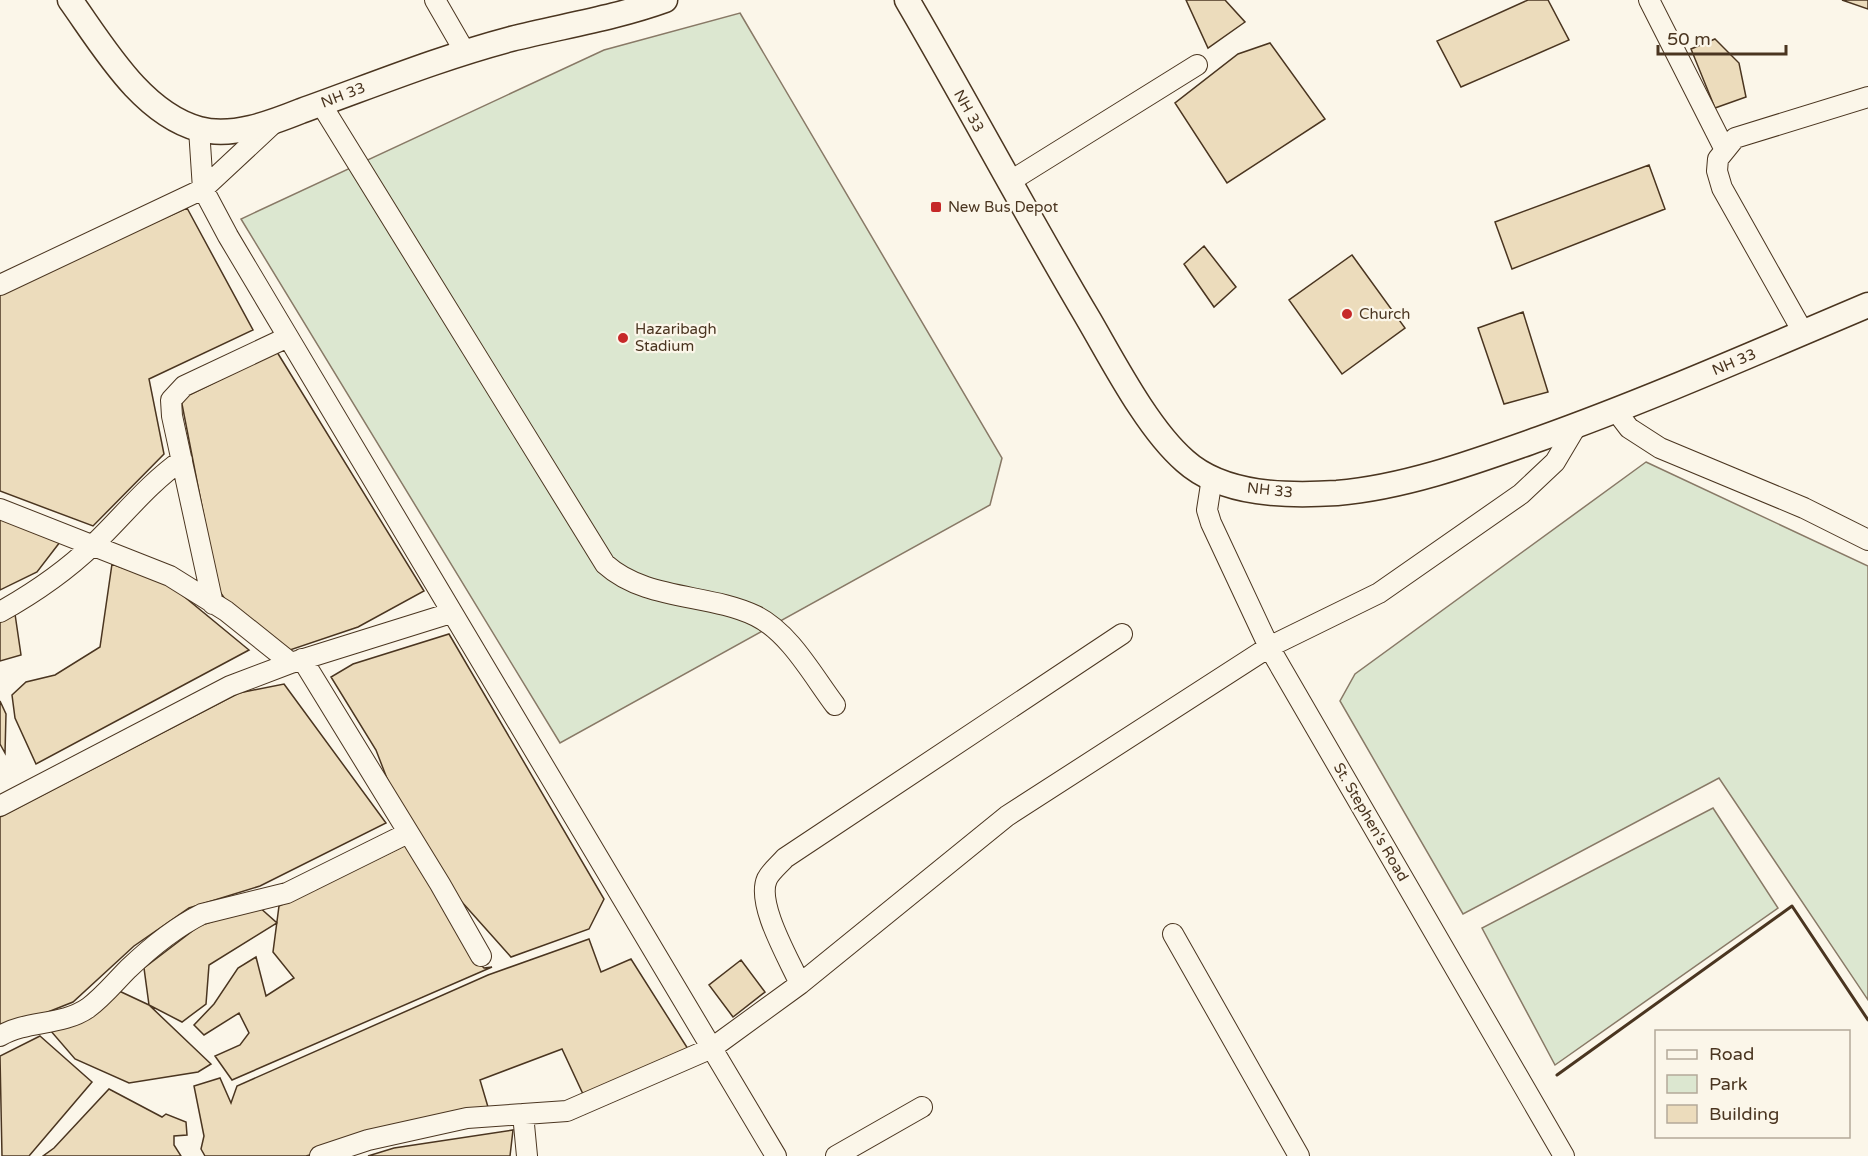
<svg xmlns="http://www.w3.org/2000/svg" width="1868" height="1156" font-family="'Varela Round',sans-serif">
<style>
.green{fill:#dce7d0;stroke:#887966;stroke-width:1.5}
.building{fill:#ecdcbc;stroke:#4a3520;stroke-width:1.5}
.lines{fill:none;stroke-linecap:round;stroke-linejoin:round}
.minor-casing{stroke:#4a3520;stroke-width:22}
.major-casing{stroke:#4a3520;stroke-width:27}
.minor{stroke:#fbf6e9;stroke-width:20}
.major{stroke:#fbf6e9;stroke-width:24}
.wall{stroke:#4a3520;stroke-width:3}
.poi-dot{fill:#c62828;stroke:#fbf6e9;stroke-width:2}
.labels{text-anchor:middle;stroke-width:4.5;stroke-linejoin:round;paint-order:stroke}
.street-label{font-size:15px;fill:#4a3520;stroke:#fbf6e9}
.poi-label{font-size:15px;fill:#4a3520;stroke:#fbf6e9;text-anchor:start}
</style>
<rect width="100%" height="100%" fill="#fbf6e9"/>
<!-- green -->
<path class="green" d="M740,13L1002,458L990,505L560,743L241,219L604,50Z
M1646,462L1868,566V1000L1719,778L1463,914L1340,701L1355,674Z
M1713,808L1778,908L1555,1065L1482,928Z"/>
<!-- building -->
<path class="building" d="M1186,0H1225L1245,22L1208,48Z
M1528,0H1548L1569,40L1461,87L1437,41Z
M1842,0H1868V9Z
M1715,39L1739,63L1746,97L1715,108L1691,49Z
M1270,43L1325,119L1227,183L1175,103L1238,54Z
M1649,165L1665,209L1512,269L1495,222Z
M187,208L253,330L149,379L164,454L93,526L0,491V292Z
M1204,246L1236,287L1214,307L1184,264Z
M1352,255L1405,328L1342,374L1289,300Z
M1523,312L1548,392L1504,404L1478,328Z
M277,352L424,591L358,627L290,650L227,602L218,589L181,399Z
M0,519L60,542L37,572L0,590Z
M112,564L170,585L249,650L36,764L15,718L12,695L26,682L55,675L100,647Z
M15,614L21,655L0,661V622Z
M449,634L604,899L589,929L511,957L461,901L408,833L376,750L331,677L353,664Z
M284,684L386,823L260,886L189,908L134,946L73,1002L0,1031V817L239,693Z
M0,701L6,714L5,753L0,744Z
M408,844L468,952L484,968L492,967L232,1080L215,1056L240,1045L249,1033L239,1013L204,1035L194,1025L214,1004L238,968L256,957L266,996L294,978L273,952L279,906Z
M258,906L277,923L209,965L206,1004L182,1022L149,1005L144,968L199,926Z
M589,939L601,972L631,959L688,1049L583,1094L562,1049L480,1080L488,1107L306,1156H205L201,1149L204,1136L194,1086L220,1078L231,1103L237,1086L488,975Z
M741,960L765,992L733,1017L709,985Z
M117,990L149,1005L211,1064L198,1072L129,1083L75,1059L50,1030Z
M40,1036L92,1082L29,1156H2L0,1056Z
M109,1089L162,1117L166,1114L186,1122L187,1135L174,1136V1145L181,1156H43L54,1148Z
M513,1130L510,1156H368L394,1148Z"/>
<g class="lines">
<defs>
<path id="minor" d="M435,0L465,52
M1649,0L1724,148
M321,104L605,564C646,601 708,593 756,616C790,633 813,676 835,705
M199,129L203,189L228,236L776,1156
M1009,182L1197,65
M0,285L203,189L276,121
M1803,332L1722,188L1717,171L1718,159L1735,138L1868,97
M1616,411L1629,428L1660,448L1804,508L1868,540
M1212,478L1207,510L1211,523L1269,647L1564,1156
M0,509L170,576L226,611L291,663
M213,604L172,416L171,400L184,386L288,337
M0,612C34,593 66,571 94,544C123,516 149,483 182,460
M302,659L440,884L481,956
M0,806L230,686L291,663L451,613
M1173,934L1299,1156
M800,984C789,959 756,904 767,879C771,871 779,865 785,858L1122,634
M0,1036C27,1020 62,1026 88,1008C103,997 115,982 128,969C151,947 174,928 202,914L287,893L408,833
M523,1114L527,1156
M320,1156L368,1140L467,1118L567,1111L712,1048L800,984L1007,816L1269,647L1379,593L1521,494L1555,462L1577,425
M836,1156L922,1107"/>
<path id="major" d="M70,0C103,46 141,113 199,129C232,138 271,123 301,111C371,86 439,58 511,39C563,26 615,18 665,0
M907,0C969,106 1026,214 1089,320C1114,363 1148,429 1185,461C1224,496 1288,496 1337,493C1406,487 1474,462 1539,439C1651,399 1759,351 1868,305"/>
</defs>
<!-- minor casing -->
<use href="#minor" class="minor-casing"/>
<!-- major casing -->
<use href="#major" class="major-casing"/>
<!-- minor -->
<use href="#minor" class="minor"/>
<!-- major -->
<use href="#major" class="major"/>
<!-- wall -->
<path class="wall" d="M1557,1075L1792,906L1868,1020"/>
</g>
<!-- markers -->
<g class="poi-dot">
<rect x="930" y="201" width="12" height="12" rx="3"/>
<circle cx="1347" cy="314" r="6"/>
<circle cx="623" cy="338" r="6"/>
</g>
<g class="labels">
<!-- street labels -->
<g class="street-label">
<text transform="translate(343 95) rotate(-21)" y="5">NH 33</text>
<text transform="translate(969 111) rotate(61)" y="5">NH 33</text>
<text transform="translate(1734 362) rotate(-23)" y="5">NH 33</text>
<text transform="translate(1270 490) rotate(6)" y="5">NH 33</text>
<text transform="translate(1371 822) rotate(60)" y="5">St. Stephen's Road</text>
</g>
<!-- poi labels -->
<g class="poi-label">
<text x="948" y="212">New Bus Depot</text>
<text x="1359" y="319">Church</text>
<text x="635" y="334">Hazaribagh<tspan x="635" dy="17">Stadium</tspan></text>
</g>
</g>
<!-- legend -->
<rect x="1655" y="1030" width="195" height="108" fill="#fbf6e9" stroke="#b4a999" stroke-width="1.5"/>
<rect x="1667" y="1050" width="30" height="9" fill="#fbf6e9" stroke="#b4a999" stroke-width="1.5"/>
<text x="1709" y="1060" font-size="18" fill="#4a3520">Road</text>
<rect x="1667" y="1075" width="30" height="18" fill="#dce7d0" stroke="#b4a999" stroke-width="1.5"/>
<text x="1709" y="1090" font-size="18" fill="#4a3520">Park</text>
<rect x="1667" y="1105" width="30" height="18" fill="#ecdcbc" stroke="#b4a999" stroke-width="1.5"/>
<text x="1709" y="1120" font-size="18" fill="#4a3520">Building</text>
<!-- scale -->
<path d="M1658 45v9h128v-9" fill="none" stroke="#4a3520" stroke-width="3"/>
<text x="1667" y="45" font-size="18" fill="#4a3520" stroke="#fbf6e9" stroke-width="4.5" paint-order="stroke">50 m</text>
</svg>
